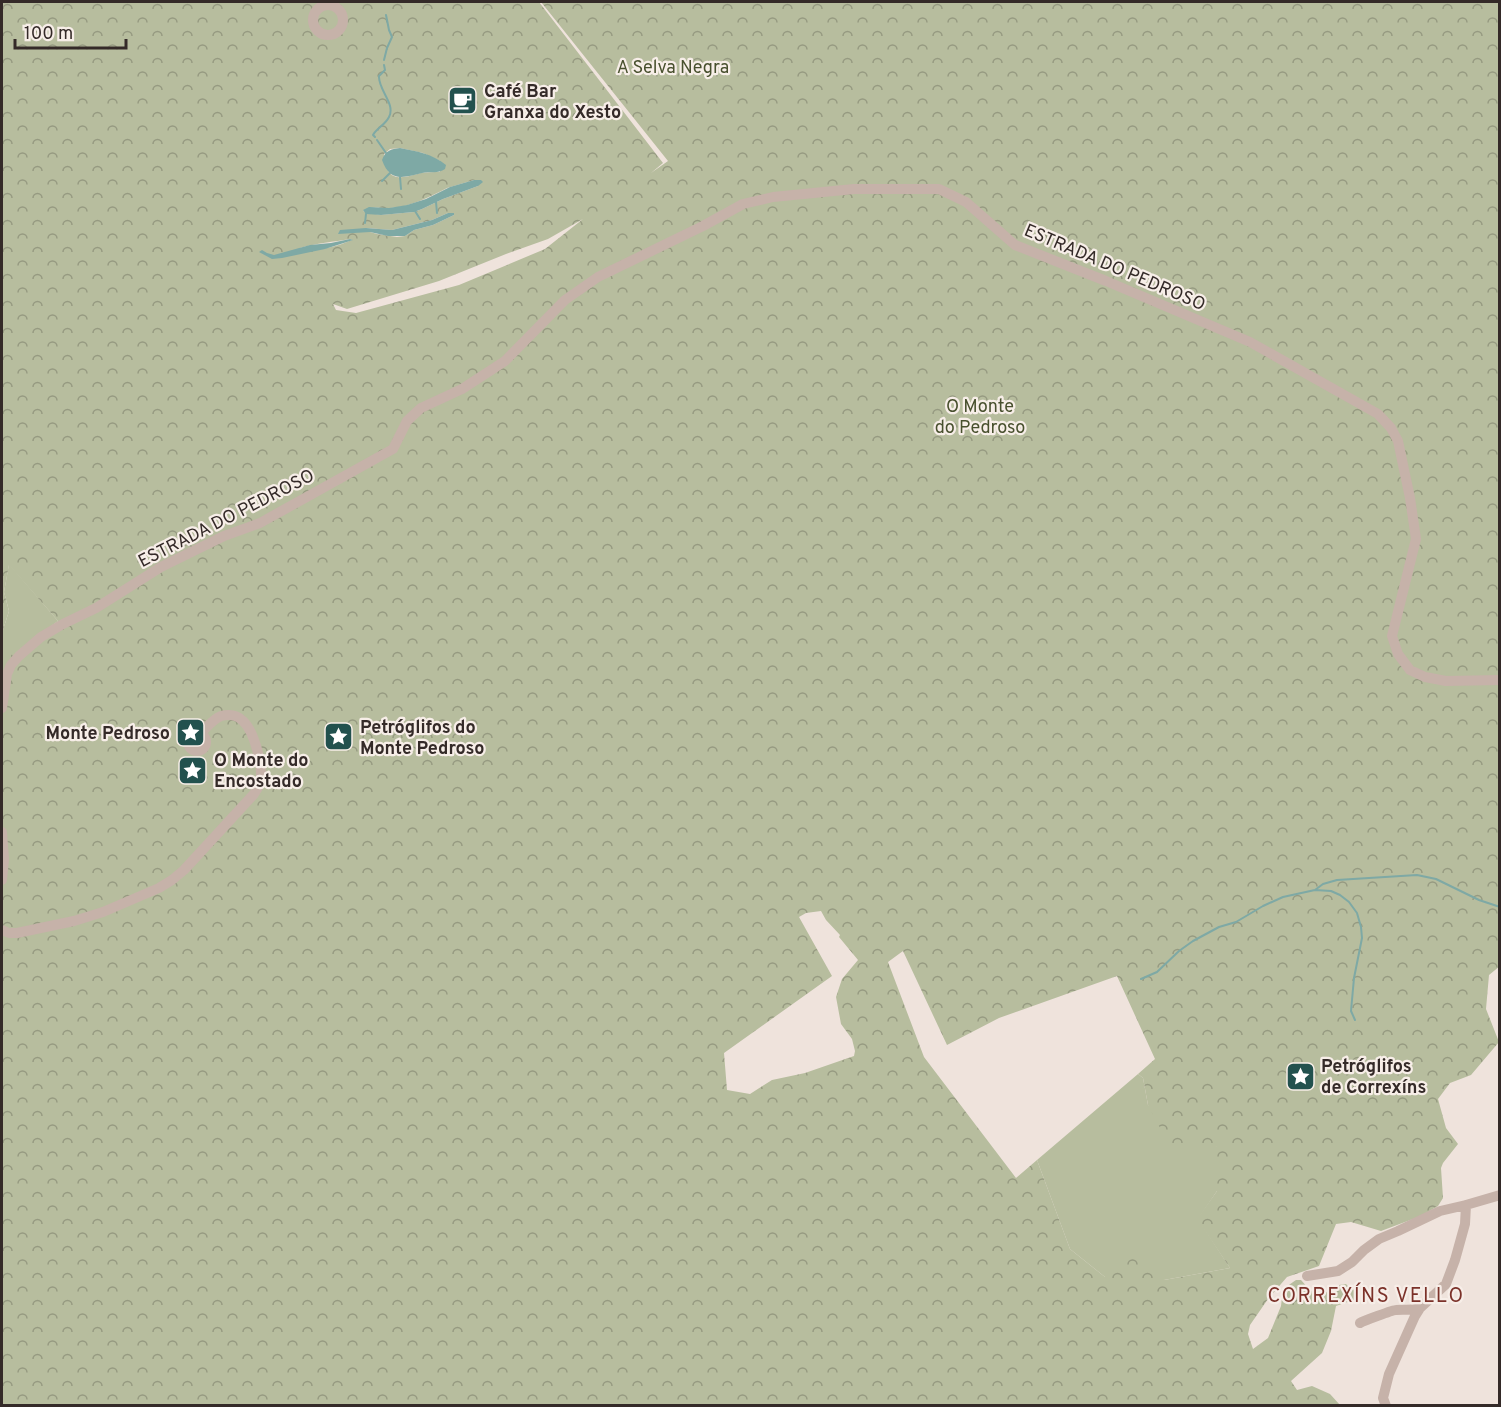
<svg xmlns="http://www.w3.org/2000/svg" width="1501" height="1407" font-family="Overpass,sans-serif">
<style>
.grass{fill:#b7bd9e}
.forest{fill:url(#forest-crowns);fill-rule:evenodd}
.water{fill:#7ea9a5}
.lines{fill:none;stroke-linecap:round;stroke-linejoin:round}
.stream{stroke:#7ea9a5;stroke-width:2}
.minor{stroke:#c6b2a9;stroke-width:10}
.labels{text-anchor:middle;stroke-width:4.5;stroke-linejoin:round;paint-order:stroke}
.park-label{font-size:18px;fill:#48502e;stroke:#f7eee8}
.poi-label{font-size:18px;font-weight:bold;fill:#342a28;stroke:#f7eee8;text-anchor:start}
.street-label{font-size:18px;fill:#342a28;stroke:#f7eee8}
.neighbourhood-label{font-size:20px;letter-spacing:1.5px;fill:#7b3129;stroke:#f7eee8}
</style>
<defs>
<pattern id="forest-crowns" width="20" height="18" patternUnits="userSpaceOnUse" patternTransform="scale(1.5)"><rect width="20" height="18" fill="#b7bd9e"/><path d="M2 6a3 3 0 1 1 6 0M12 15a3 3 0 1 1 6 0" fill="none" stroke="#969a81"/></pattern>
</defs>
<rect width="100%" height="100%" fill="#efe3dc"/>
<!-- grass -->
<path class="grass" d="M9,564L58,621L11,656L2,689V633L9,611L4,592Z
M1138,1074L1143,1078L1148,1105L1217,1147V1191L1198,1219L1230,1268L1164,1280L1105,1277L1070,1249L1037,1160Z"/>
<!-- forest -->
<path class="forest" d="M2,2H539L663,163L651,173L668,161L541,2H1499L1500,966L1489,975L1486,1009L1499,1042L1471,1075L1450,1083L1438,1099L1446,1128L1458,1144L1443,1163L1441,1168L1443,1198L1438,1206L1421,1216L1381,1231L1351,1222L1336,1224L1319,1266L1287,1277L1268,1299L1250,1325L1248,1334L1253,1349L1268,1338L1281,1306L1283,1289L1296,1280H1301L1309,1289L1319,1296L1339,1285L1346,1284C1350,1289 1356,1289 1359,1295L1356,1299L1336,1306L1331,1331L1322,1353L1291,1381L1297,1390L1312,1386L1330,1394L1340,1405H2V689L10,656L58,621L9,565L4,592L9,611L2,633ZM400,148L423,153L440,161V172C434,172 427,172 421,173C412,175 396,182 389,172C386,168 385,159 384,154L390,149ZM474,180L478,186L443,199L422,209L414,212L380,215L363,211C372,205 380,209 390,208C411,207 429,197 447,188C456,185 465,183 474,180ZM448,213L454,215L433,225L414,230L405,236L397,237L377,234L370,232L366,228L392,230L432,220ZM583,219L545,249L459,285L356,313L336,310L333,304L347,309L439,281L506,254L548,239ZM350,239L352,240C333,248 320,251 300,248C316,243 334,242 350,239ZM821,911L826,920L840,935L839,937L858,960L842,979L836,997L841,1024L852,1039L855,1051L854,1056L805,1073L772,1080L750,1094L727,1090L724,1053L832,976L799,917L806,913ZM903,951L947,1045L999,1018L1117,976L1155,1059L1138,1074L1143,1078L1148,1105L1168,1143L1217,1147V1191L1197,1219L1230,1268L1164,1280L1134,1251L1105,1277L1070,1249L1037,1160L1016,1178L924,1057L888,962Z"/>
<!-- water -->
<path class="water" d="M400,148C416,151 433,154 446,165L445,169C438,174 430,171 422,173C402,178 390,182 382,160C385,151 391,149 400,148Z
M474,180H481L483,182L478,186L443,199L422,209L414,212L381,215L366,214L363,210L369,207L389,208L407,205L426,199L450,187Z
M448,213H454V215L433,225L414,230L405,236H388L370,232L338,234L340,230L366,228L392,230L432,220Z
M350,239L353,240L325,249L282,258L272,259L259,252L262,250L267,253L274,255L310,245L331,243Z"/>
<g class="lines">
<!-- stream -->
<path class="stream" d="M384,60L387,48L392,37L389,30L386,15
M375,137L373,135C377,128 385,125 389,117C396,104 378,90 379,76L385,70L384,65
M377,140L386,153
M400,177L401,189
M382,181L390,173
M436,202L437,213
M415,211L420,219
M365,223L366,214
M1315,890L1331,891L1340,895L1349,902L1357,913L1361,927L1362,938L1354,978L1351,1011L1355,1020
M1141,979L1157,972L1179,951L1193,941L1219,927L1236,922L1263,906L1283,897L1315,890L1323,884L1337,880L1417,875L1436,879L1479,900L1500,907"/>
<!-- minor -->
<path class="minor" d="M313 20a15 15 0 1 1 30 0a15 15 0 1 1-30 0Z
M2,708L7,674L11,665L19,656L41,637L63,624L96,608L161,567L224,536L260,523L393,449L407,421L421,408L462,389L505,361L565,300L598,277L703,226L743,204L773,197L854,189H939L966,202L1015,245L1106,281L1250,342L1378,414L1391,428L1398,441L1410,498L1416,539L1392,636L1398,654L1410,670L1425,677L1446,681L1500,680
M188 742a9 9 0 1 1 18 0a9 9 0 1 1-18 0Z
M2,832L4,859L2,880
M2,930L9,933H17L74,921L103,912L159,888L172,880L184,870L254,794C257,790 259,786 260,782C264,767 254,731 243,721C237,715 229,714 221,716C213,719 206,728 200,734
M1307,1276L1338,1271L1352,1262L1364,1250L1379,1239L1398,1231L1440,1211L1466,1205L1500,1195
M1360,1323C1363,1321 1393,1310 1396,1310C1406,1309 1409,1311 1420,1308
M1386,1406L1383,1398L1389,1374L1415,1316L1420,1308L1446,1284L1455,1260L1465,1224L1466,1205"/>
</g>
<!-- icons -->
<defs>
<symbol id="cafe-square" viewBox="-11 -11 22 22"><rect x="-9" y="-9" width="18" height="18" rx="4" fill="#22514e" stroke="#f7eee8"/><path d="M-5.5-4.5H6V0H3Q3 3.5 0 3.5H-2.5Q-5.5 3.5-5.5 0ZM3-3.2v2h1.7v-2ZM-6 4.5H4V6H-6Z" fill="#fff"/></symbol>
<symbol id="sight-square" viewBox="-11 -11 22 22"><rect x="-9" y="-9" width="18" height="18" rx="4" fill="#22514e" stroke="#f7eee8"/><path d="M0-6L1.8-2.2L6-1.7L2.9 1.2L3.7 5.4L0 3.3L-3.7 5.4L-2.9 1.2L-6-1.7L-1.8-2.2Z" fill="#fff"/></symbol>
</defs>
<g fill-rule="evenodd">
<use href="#cafe-square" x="446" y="84" width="33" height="33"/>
<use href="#sight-square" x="174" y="716" width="33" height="33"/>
<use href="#sight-square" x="322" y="720" width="33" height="33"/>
<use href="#sight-square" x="176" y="754" width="33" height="33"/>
<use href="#sight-square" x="1284" y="1060" width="33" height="33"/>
</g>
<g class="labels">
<!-- park labels -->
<g class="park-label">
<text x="673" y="73">A Selva Negra</text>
<text x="980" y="412">O Monte<tspan x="980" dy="21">do Pedroso</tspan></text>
</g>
<!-- poi labels -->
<g class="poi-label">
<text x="484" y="97">Café Bar<tspan x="484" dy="21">Granxa do Xesto</tspan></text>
<text x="360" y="733">Petróglifos do<tspan x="360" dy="21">Monte Pedroso</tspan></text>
<text x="170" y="739" text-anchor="end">Monte Pedroso</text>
<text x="214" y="766">O Monte do<tspan x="214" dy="21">Encostado</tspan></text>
<text x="1321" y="1072">Petróglifos<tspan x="1321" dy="21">de Correxíns</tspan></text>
</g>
<!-- street labels -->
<g class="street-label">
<text transform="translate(1115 267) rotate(23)" y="6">ESTRADA DO PEDROSO</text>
<text transform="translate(226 518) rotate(-27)" y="6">ESTRADA DO PEDROSO</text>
</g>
<!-- neighbourhood labels -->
<g class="neighbourhood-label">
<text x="1366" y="1302">CORREXÍNS VELLO</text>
</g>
</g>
<!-- border -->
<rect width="1501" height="1407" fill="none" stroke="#342a28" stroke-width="6"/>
<!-- scale -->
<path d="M15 39v9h111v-9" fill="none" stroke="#342a28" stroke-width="3"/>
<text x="24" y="39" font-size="18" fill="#342a28" stroke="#f7eee8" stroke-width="4.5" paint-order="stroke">100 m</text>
</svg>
